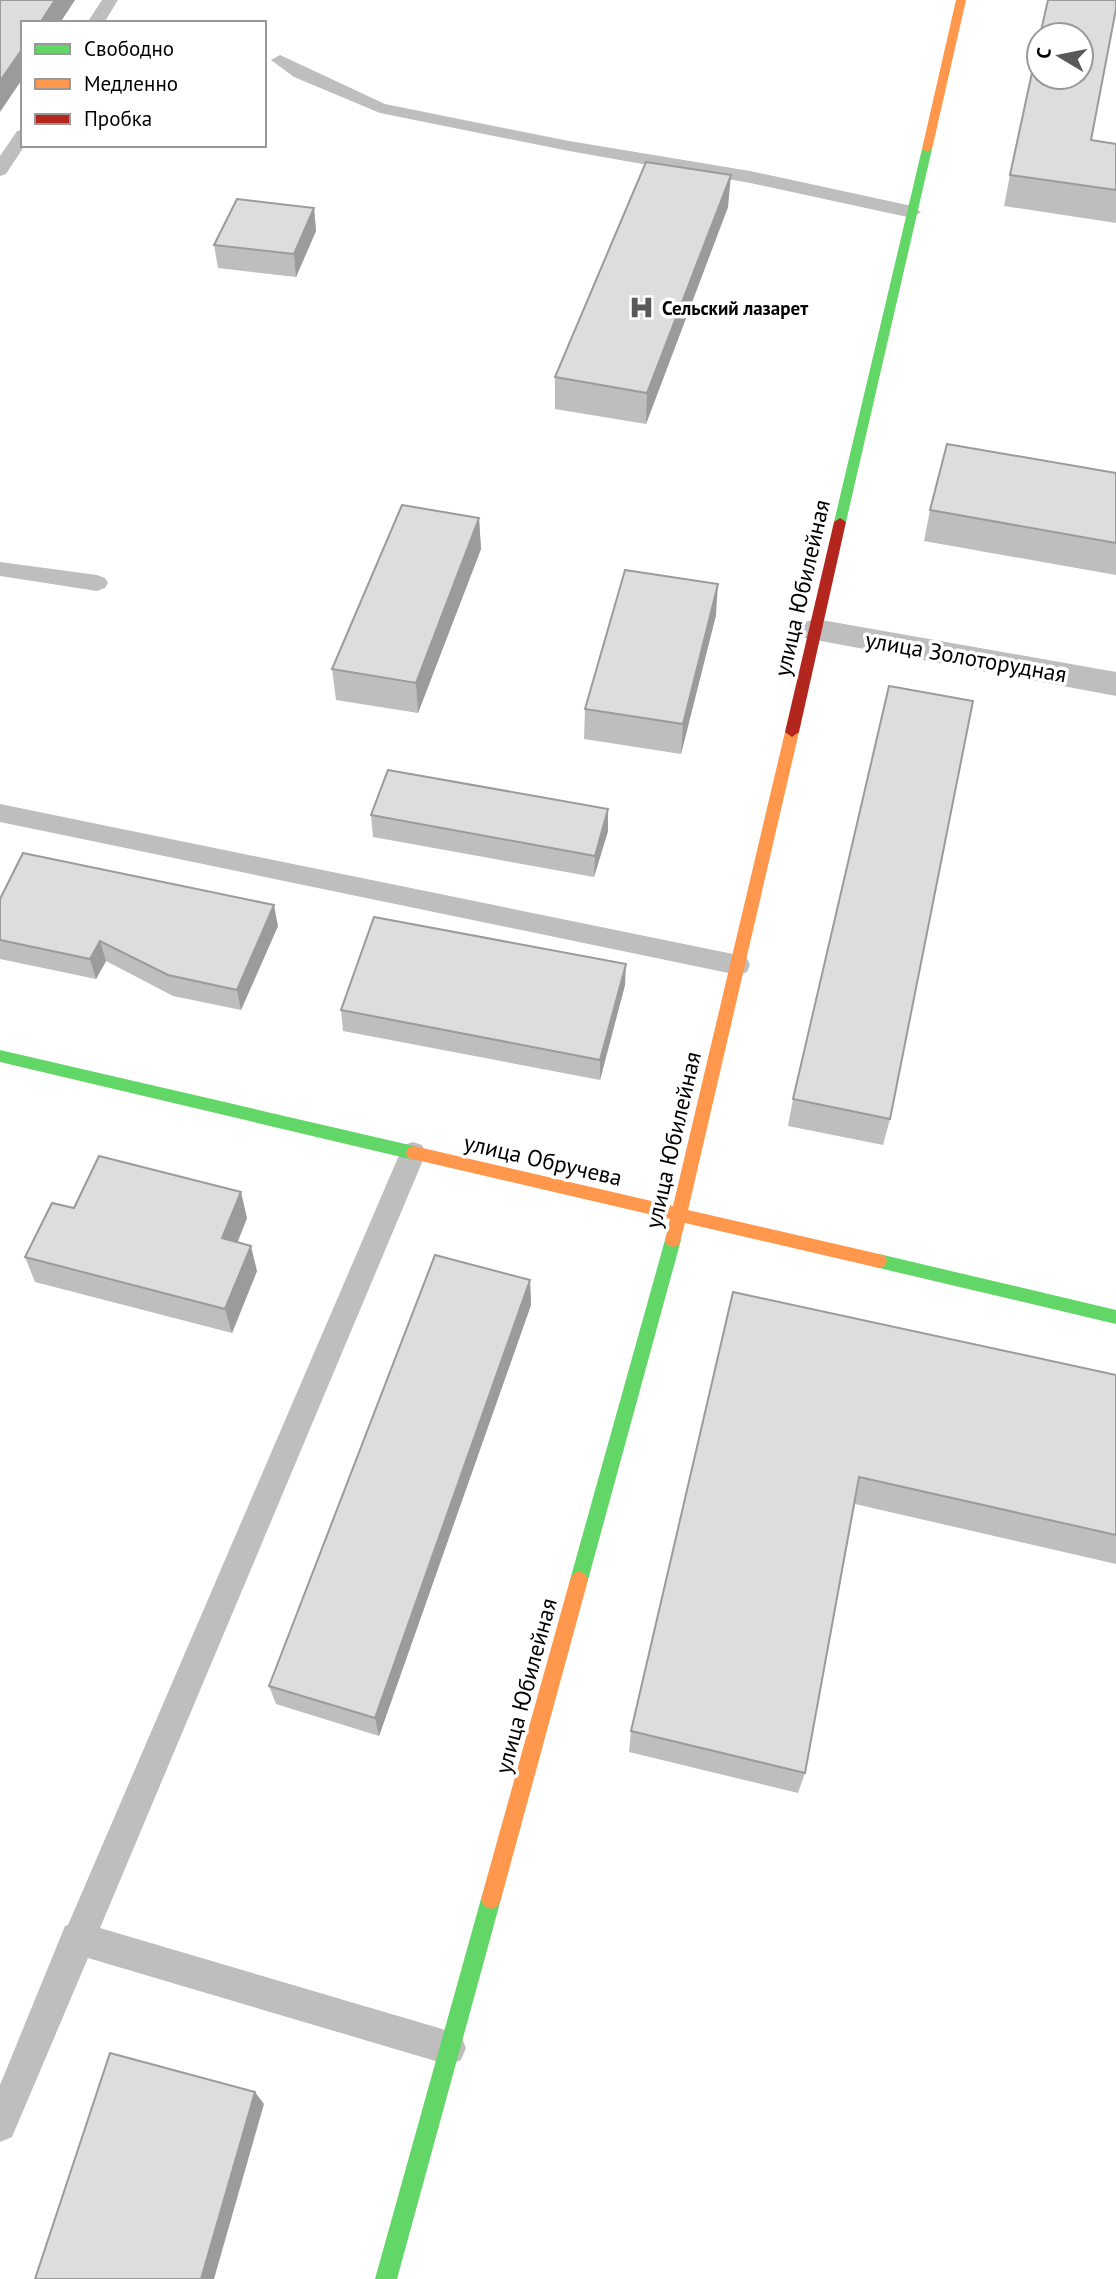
<svg xmlns="http://www.w3.org/2000/svg" width="1116" height="2279" font-family="'PT Sans',sans-serif">
<style>
.lines{fill:none;stroke-linecap:round;stroke-linejoin:round}
.lane{fill:#bebebe;fill-rule:evenodd}
.street{fill:#bebebe;fill-rule:evenodd}
.fast{fill:#63d668;fill-rule:evenodd}
.slow{fill:#ff974d;fill-rule:evenodd}
.jam{fill:#b3261e;fill-rule:evenodd}
.wall{fill:#bebebe}
.shaded-wall{fill:#9b9b9b}
.building{fill:#ddd;stroke:#9b9b9b;stroke-width:2}
.labels{text-anchor:middle;stroke-width:7;stroke-linejoin:round;paint-order:stroke}
.far-poi-label{font-size:19px;font-weight:bold;fill:#000;stroke:#fff;text-anchor:start}
.street-label{font-size:23px;fill:#000;stroke:#fff}
</style>
<rect width="100%" height="100%" fill="#fff"/>
<g class="lines">
<!-- lane -->
<path class="lane" d="M102,0H118L104,23H87Z
M280,55L385,104L569,141L750,171L912,206L921,212L912,218L750,183L569,151L380,113L294,77L271,60Z
M23,130V145H25L6,174L0,176V156L17,131Z
M0,562L97,575L105,578L108,583L105,588L97,591L0,576Z
M0,804L738,955L747,958L750,965L747,972L738,975L0,822Z
M413,1142L422,1145L426,1153L100,1928L449,2031L461,2036L466,2048L461,2060L449,2065L88,1958L12,2137L0,2142V2085L65,1926L68,1925L400,1153L404,1145Z"/>
<!-- street -->
<path class="street" d="M816,619L1116,672V696L805,638L800,630L805,622Z"/>
<!-- fast -->
<path class="fast" d="M927,146L932,149L846,522L840,526L834,522L922,149Z
M0,1050L414,1146L420,1148L422,1153L420,1158L414,1160L0,1062Z
M673,1233L679,1235L681,1240L588,1580L585,1586L579,1589L573,1586L570,1580L665,1240L667,1235Z
M879,1254L1116,1310V1324L879,1268L873,1266L871,1261L873,1256Z
M491,1889L498,1892L501,1899L397,2279H375L481,1899L484,1892Z"/>
<!-- slow -->
<path class="slow" d="M956,0H966L932,149L927,152L922,149Z
M792,727L799,732L688,1210L879,1254L885,1256L887,1261L885,1266L879,1268L685,1223L679,1245L673,1247L667,1245L665,1240L670,1219L408,1158L406,1153L408,1148L414,1146L673,1206L785,732Z
M579,1571L585,1574L588,1580L501,1899L498,1906L491,1909L484,1906L481,1899L570,1580L573,1574Z"/>
<!-- jam -->
<path class="jam" d="M840,518L846,522L799,732L792,737L785,732L834,522Z"/>
</g>
<!-- wall -->
<path class="wall" d="M1091,140L1116,144V223L1004,206L1010,175Z
M728,207L646,424L555,409V377Z
M314,208L316,231L296,277L218,268L214,245Z
M1116,473V575L924,541L930,510Z
M479,518L481,549L418,713L336,700L332,669Z
M716,615L681,754L584,739L585,709Z
M608,809V831L594,877L373,837L371,815Z
M0,899L278,926L241,1010L173,996L106,961L96,979L0,959Z
M625,985L600,1080L343,1031L341,1010Z
M793,1099L890,1119L883,1145L788,1126Z
M74,1208L247,1218L237,1243L257,1271L232,1333L35,1282L25,1257Z
M530,1280L531,1305L379,1736L276,1704L269,1686Z
M733,1292L1116,1375V1564L855,1504L805,1773L798,1793L629,1752L631,1731Z"/>
<!-- shaded-wall -->
<path class="shaded-wall" d="M55,0H75L60,23H40Z
M23,48V78L0,112V81Z
M731,175L728,207L646,424L647,393Z
M314,208L316,231L296,277L294,254Z
M479,518L481,549L418,713L416,683Z
M718,584L716,615L681,754L683,724Z
M608,809V831L594,877L595,856Z
M274,905L278,926L241,1010L237,990Z
M100,941L106,961L96,979L90,959Z
M626,964L625,985L600,1080V1060Z
M241,1192L247,1218L229,1264L222,1238Z
M251,1246L257,1271L232,1333L225,1309Z
M530,1280L531,1305L379,1736L375,1718Z
M255,2092L264,2104L214,2279H201Z"/>
<!-- building -->
<path class="building" d="M0,0H55L40,23H23V48L0,81Z
M1048,0H1116V9L1091,140L1116,144V190L1010,175L1039,40V77H1081V35H1040Z
M646,162L731,175L647,393L555,377Z
M237,199L314,208L294,254L214,245Z
M947,444L1116,473V543L930,510Z
M402,505L479,518L416,683L332,669Z
M625,570L718,584L683,724L585,709Z
M889,686L973,701L890,1119L793,1099Z
M388,770L608,809L595,856L371,815Z
M23,853L274,905L237,990L168,975L100,941L90,959L0,940V899Z
M374,917L626,964L600,1060L341,1010Z
M99,1156L241,1192L222,1238L251,1246L225,1309L25,1257L52,1203L74,1208Z
M435,1255L530,1280L375,1718L269,1686Z
M733,1292L1116,1375V1535L859,1477L805,1773L631,1731Z
M110,2053L255,2092L201,2279H35Z"/>
<!-- icons -->
<defs>
<symbol id="hospital-bare" viewBox="-9 -9 18 18"><path d="M-5-5h3v3.5h4V-5h3V5h-3V1.5h-4V5h-3Z" fill="#595959" stroke="#fff" stroke-width="2.5" paint-order="stroke"/></symbol>
</defs>
<g fill-rule="evenodd">
<use href="#hospital-bare" x="624" y="290" width="35" height="35"/>
</g>
<g class="labels">
<!-- far-poi labels -->
<g class="far-poi-label">
<text x="662" y="315">Сельский лазарет</text>
</g>
<!-- street labels -->
<g class="street-label">
<text transform="translate(802 588) rotate(-77)" y="8">улица Юбилейная</text>
<text transform="translate(966 657) rotate(10)" y="8">улица Золоторудная</text>
<text transform="translate(673 1140) rotate(-77)" y="8">улица Юбилейная</text>
<text transform="translate(543 1160) rotate(13)" y="8">улица Обручева</text>
<text transform="translate(526 1686) rotate(-75)" y="8">улица Юбилейная</text>
</g>
</g>
<!-- legend -->
<rect x="21" y="21" width="245" height="126" fill="#ffffff" stroke="#999999" stroke-width="2"/>
<rect x="35" y="44" width="35" height="10" fill="#63d668" stroke="#999999" stroke-width="2"/>
<text x="84" y="56" font-size="21" fill="#000000">Свободно</text>
<rect x="35" y="79" width="35" height="10" fill="#ff974d" stroke="#999999" stroke-width="2"/>
<text x="84" y="91" font-size="21" fill="#000000">Медленно</text>
<rect x="35" y="114" width="35" height="10" fill="#b3261e" stroke="#999999" stroke-width="2"/>
<text x="84" y="126" font-size="21" fill="#000000">Пробка</text>
<!-- north arrow -->
<g transform="translate(1060 56) rotate(280)"><circle r="33" fill="#ffffff" stroke="#999999" stroke-width="2"/>
<path d="M0-5L12 26L0 18L-12 26Z" fill="#595959"/>
<text y="-10" font-size="19" font-weight="bold" text-anchor="middle" fill="#000000">С</text>
</g>
</svg>
